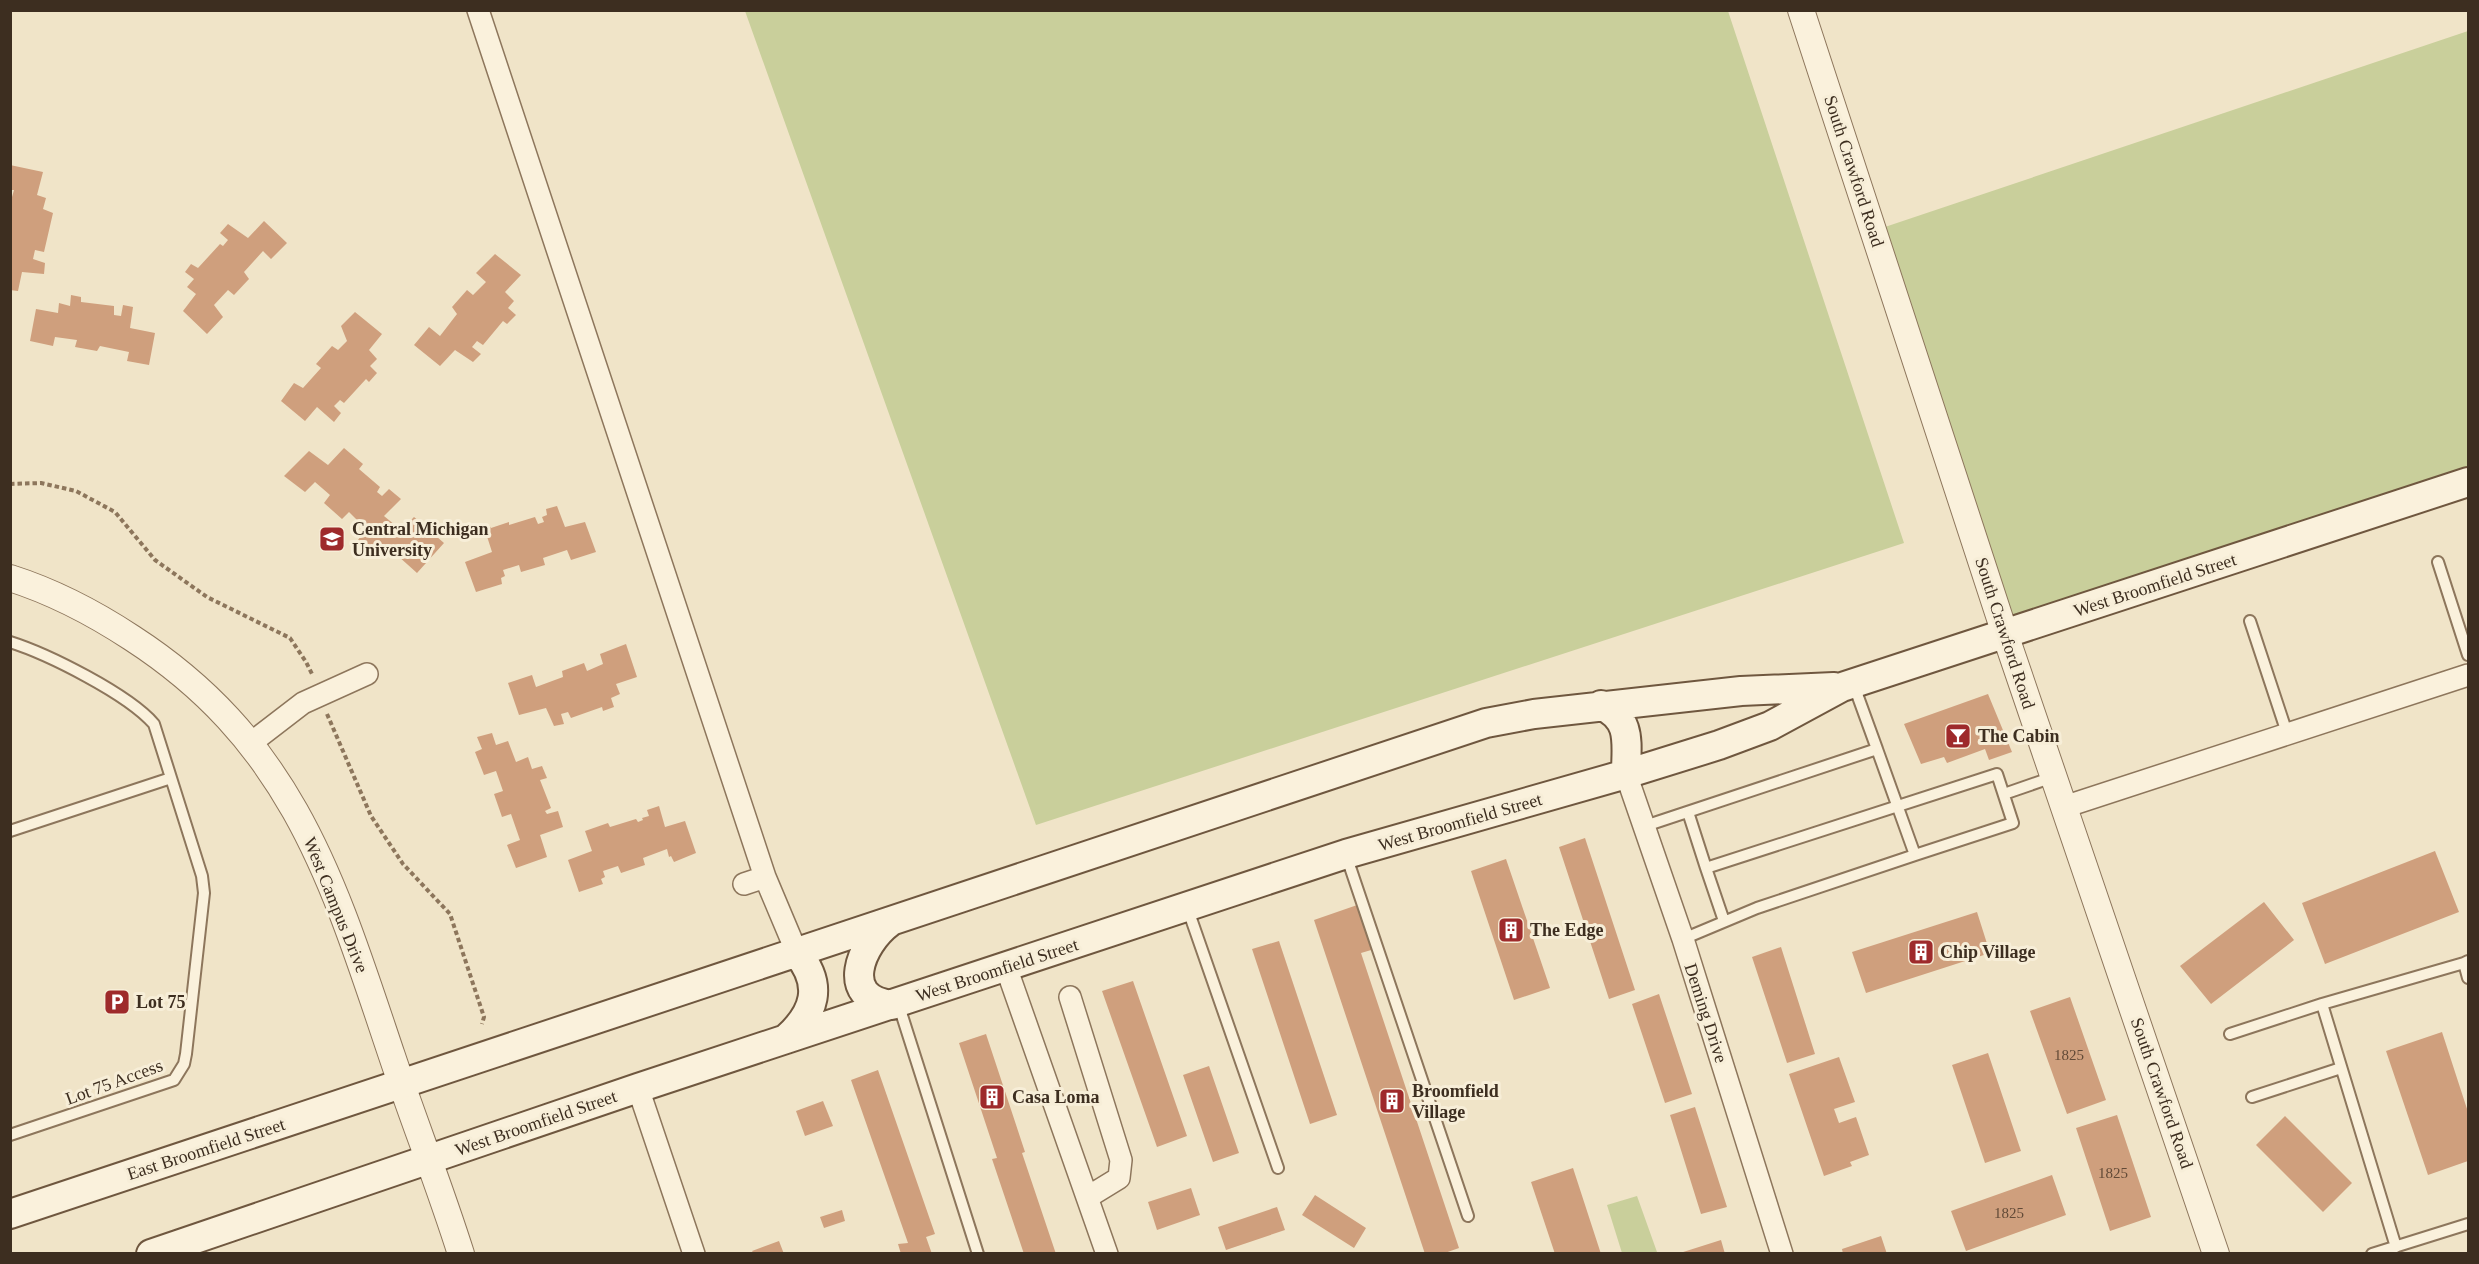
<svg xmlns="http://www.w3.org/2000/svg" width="2479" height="1264" font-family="'Times New Roman',serif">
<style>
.green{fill:#c9cf9b}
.building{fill:#cf9f7d}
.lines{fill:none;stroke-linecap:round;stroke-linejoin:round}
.service-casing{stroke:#8d765c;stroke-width:14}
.minor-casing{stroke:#8d765c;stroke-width:24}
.tertiary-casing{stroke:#8d765c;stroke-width:28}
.secondary-casing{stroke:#6f573f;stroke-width:32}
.path{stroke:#8d765c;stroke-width:4;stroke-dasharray:4.5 3;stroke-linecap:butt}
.service{stroke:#faf1dc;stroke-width:10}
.minor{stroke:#faf1dc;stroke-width:21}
.tertiary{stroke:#faf1dc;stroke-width:26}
.secondary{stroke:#faf1dc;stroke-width:28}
.labels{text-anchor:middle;stroke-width:6;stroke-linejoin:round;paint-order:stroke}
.number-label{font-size:15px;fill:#624a37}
.street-label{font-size:18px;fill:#3d2e20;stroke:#f7eed8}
.poi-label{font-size:18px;font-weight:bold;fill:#3d2e20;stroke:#f7eed8;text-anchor:start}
</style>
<rect width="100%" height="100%" fill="#f0e4c8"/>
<!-- green -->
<path class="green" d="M745,11H1728L1904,543L1036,825Z
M2468,31V477L2001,628L1873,231Z
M1637,1196L1657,1252L1622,1253L1607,1205Z"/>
<!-- building -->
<path class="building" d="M10,165L43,172L37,195L46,198L43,209L53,213L44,252L35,250L33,259L45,263L44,274L22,272L18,291L10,290V204L14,190H10Z
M264,221L287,243L271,259L263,251L244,272L249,279L234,295L228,290L214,305L223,317L207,334L183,311L196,294L187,287L194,279L185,272L191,264L198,268L220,244L223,246L228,240L220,233L228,224L248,238Z
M495,254L521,275L505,292L514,301L508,308L516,315L507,324L503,321L483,345L477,341L472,347L481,354L473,362L455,350L440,366L414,345L429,327L440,336L457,314L452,307L467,290L473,295L486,282L476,273Z
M71,295L81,297V302L114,306V315L121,316L123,305L133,307L130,328L155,333L149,365L127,361L129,352L100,346L97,351L75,347L77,340L55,337L53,346L30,341L36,309L58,313L59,303L70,306Z
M355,312L382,334L369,350L377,359L370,366L377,373L369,382L366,379L344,403L340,400L334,406L341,413L334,422L317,407L305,421L281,401L294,383L303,388L321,368L316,364L332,346L338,350L347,341L341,326Z
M344,448L363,464L359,469L380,487L377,492L382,496L389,489L401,499L384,516L401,530L414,517L444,543L417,573L388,547L379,556L358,540L366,529L349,512L342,519L324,503L330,495L315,482L305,492L284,476L309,451L328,465Z
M557,506L565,527L585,522L596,552L571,560L567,550L543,558L545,565L521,572L519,565L503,570L505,576L501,578L502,584L476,592L465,562L492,552L484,527L489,525L491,528L509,522V525L535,517L538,524L544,522L542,517L547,515L546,509Z
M626,644L637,677L616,684L620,694L611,698L614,707L603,711L602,707L571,718L568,712L561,714L564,724L554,726L546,708L519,715L508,683L532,675L536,687L563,677L562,671L584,663L587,671L603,664L600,654Z
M1988,694L2012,752L1989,760L1985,749L1947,763L1944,757L1921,764L1904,724Z
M492,733L496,745L508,741L516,762L528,757L532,769L542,766L547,778L540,780L551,808L545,811L547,814L558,811L563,827L540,835L547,857L516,868L507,845L520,840L511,814L502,817L494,794L503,791L496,771L484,775L475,752L482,749L477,737Z
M659,806L665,827L685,821L696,853L674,862L671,856L669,857L667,849L643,858L645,865L621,873L618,866L603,871L605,877L601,879L603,884L579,892L568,860L592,851L585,831L608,823L610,827L636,819L638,822L643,820L642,818L649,816L647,810Z
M1585,838L1635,990L1609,999L1559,847Z
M2435,851L2459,912L2325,964L2302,903Z
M1506,859L1550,988L1514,1000L1471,871Z
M2264,902L2294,940L2211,1004L2180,966Z
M1363,903L1378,948L1361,953L1459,1248L1442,1254H1425L1314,920Z
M1977,912L1990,953L1866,993L1852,952Z
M1279,941L1337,1115L1310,1124L1252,949Z
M1781,947L1815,1054L1787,1063L1752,957Z
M1133,981L1187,1136L1157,1147L1102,991Z
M1659,994L1692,1094L1665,1103L1632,1004Z
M2070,997L2106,1100L2067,1114L2030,1011Z
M2442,1032L2468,1112V1161L2428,1175L2386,1051Z
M986,1034L1025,1152L1022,1153L1056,1254H1024L992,1159L997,1158L959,1043Z
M1988,1053L2021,1151L1985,1163L1952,1065Z
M1839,1057L1855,1102L1834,1109L1839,1123L1856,1117L1869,1155L1850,1162L1852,1166L1824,1176L1789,1074Z
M1209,1066L1239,1153L1213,1162L1183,1075Z
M878,1070L935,1234L926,1237L932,1254H901L898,1244L908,1243L851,1080Z
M823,1101L833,1126L805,1136L796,1111Z
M1695,1107L1727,1207L1701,1214L1670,1115Z
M2117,1115L2151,1217L2110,1231L2076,1128Z
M2285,1116L2352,1183L2323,1212L2256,1145Z
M1573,1168L1601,1254H1555L1531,1182Z
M2052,1175L2066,1215L1966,1251L1951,1211Z
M1191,1188L1200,1215L1157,1230L1148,1202Z
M1315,1195L1366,1228L1354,1248L1302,1215Z
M1277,1207L1285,1230L1226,1250L1218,1227Z
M842,1210L845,1221L824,1228L820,1217Z
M1881,1236L1887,1254H1843L1842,1249Z
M1721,1240L1725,1254H1680V1253Z
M779,1241L784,1254H754L752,1251Z"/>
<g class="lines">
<defs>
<path id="service" d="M2438,562L2468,655
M2250,621L2287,733
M10,642C48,654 128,694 154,724L202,876L204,893L186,1054L184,1064L174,1080L10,1135
M2004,794L2053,777
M1688,812L1706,868
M1645,826L1877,749L1853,683
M10,831L171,778
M1346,855L1468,1216
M1187,907L1278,1168
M1724,921L1706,868L1997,774L2013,823L1915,855
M1683,939L1757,908L1915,855L1877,749
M2468,961L2464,963L2468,978
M898,1003L978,1254
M2230,1034L2322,1004
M2252,1097L2341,1068
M2396,1247L2322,1004L2464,963
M2372,1254L2468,1224"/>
<path id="minor" d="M478,10L765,877L797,953
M251,743L303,703L367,674
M1626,774L1683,939L1782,1254
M2064,807L2468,675
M744,884L765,877
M1006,967L1107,1254
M1070,997L1121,1160L1119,1178L1088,1197
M638,1088L694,1254"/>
<path id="tertiary" d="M1801,10L2005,634L2216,1254
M10,578C54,592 94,613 132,638C294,743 334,884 392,1056C414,1122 440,1187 461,1254"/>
<path id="secondary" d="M1601,705C1633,720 1626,744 1626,774
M890,922C860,944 838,999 892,1005
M786,1039C815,1013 824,985 797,953
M10,1214L1486,723L1534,714L1741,691L1834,687
M151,1254L638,1088L1346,854L1626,774L1719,745L1770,726L1842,687L2468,482"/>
</defs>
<!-- service casing -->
<use href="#service" class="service-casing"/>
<!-- minor casing -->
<use href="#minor" class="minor-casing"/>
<!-- tertiary casing -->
<use href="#tertiary" class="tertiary-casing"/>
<!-- secondary casing -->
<use href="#secondary" class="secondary-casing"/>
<!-- path -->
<path class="path" d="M10,484L41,483L76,491L115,512L155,560L207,597L290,638L306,662L313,676
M327,714L371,816L403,864L450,914L484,1017L482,1024"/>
<!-- service -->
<use href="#service" class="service"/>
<!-- minor -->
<use href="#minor" class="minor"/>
<!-- tertiary -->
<use href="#tertiary" class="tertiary"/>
<!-- secondary -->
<use href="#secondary" class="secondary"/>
</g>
<!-- icons -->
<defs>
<symbol id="university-square" viewBox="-11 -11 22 22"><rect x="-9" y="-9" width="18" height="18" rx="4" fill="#9e2a2b" stroke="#f7eed8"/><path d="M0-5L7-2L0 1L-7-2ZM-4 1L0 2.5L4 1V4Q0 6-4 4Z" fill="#fff"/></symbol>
<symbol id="bar-square" viewBox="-11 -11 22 22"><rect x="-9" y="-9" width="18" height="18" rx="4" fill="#9e2a2b" stroke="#f7eed8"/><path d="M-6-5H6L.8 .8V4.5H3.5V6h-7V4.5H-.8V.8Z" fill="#fff"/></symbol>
<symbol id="building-square" viewBox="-11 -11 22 22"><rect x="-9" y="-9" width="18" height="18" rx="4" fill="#9e2a2b" stroke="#f7eed8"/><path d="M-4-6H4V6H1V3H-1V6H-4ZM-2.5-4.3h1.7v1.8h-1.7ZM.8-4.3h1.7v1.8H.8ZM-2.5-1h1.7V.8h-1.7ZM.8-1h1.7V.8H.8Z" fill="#fff"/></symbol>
<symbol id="parking-square" viewBox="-11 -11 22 22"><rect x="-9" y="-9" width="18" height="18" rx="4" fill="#9e2a2b" stroke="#f7eed8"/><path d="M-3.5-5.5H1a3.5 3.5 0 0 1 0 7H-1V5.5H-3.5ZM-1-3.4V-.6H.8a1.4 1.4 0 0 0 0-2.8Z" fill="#fff"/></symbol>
</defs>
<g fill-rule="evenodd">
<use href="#university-square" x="317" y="524" width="30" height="30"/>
<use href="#bar-square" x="1943" y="721" width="30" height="30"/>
<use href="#building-square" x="1496" y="915" width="30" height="30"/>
<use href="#building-square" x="1906" y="937" width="30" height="30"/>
<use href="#parking-square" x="102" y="987" width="30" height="30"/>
<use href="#building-square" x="977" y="1082" width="30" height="30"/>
<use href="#building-square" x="1377" y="1086" width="30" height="30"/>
</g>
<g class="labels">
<!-- number labels -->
<g class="number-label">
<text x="2069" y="1060">1825</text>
<text x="2113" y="1178">1825</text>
<text x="2009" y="1218">1825</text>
</g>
<!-- street labels -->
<g class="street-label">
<text transform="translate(1854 171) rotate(72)" y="6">South Crawford Road</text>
<text transform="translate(2155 585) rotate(-18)" y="6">West Broomfield Street</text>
<text transform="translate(2005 633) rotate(72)" y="6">South Crawford Road</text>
<text transform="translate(1460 822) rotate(-16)" y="6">West Broomfield Street</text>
<text transform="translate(336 905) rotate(68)" y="6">West Campus Drive</text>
<text transform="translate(997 970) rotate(-18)" y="6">West Broomfield Street</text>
<text transform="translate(1706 1013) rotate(72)" y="6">Deming Drive</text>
<text transform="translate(114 1082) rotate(-20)" y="6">Lot 75 Access</text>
<text transform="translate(2162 1093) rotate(71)" y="6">South Crawford Road</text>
<text transform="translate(536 1123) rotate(-19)" y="6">West Broomfield Street</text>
<text transform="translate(206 1149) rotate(-18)" y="6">East Broomfield Street</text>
</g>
<!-- poi labels -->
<g class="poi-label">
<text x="352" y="535">Central Michigan<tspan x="352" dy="21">University</tspan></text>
<text x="1978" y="742">The Cabin</text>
<text x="1530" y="936">The Edge</text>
<text x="1940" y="958">Chip Village</text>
<text x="136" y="1008">Lot 75</text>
<text x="1412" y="1097">Broomfield<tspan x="1412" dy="21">Village</tspan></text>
<text x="1012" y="1103">Casa Loma</text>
</g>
</g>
<!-- border -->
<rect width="2479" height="1264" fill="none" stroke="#3d2e20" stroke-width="24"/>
</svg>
